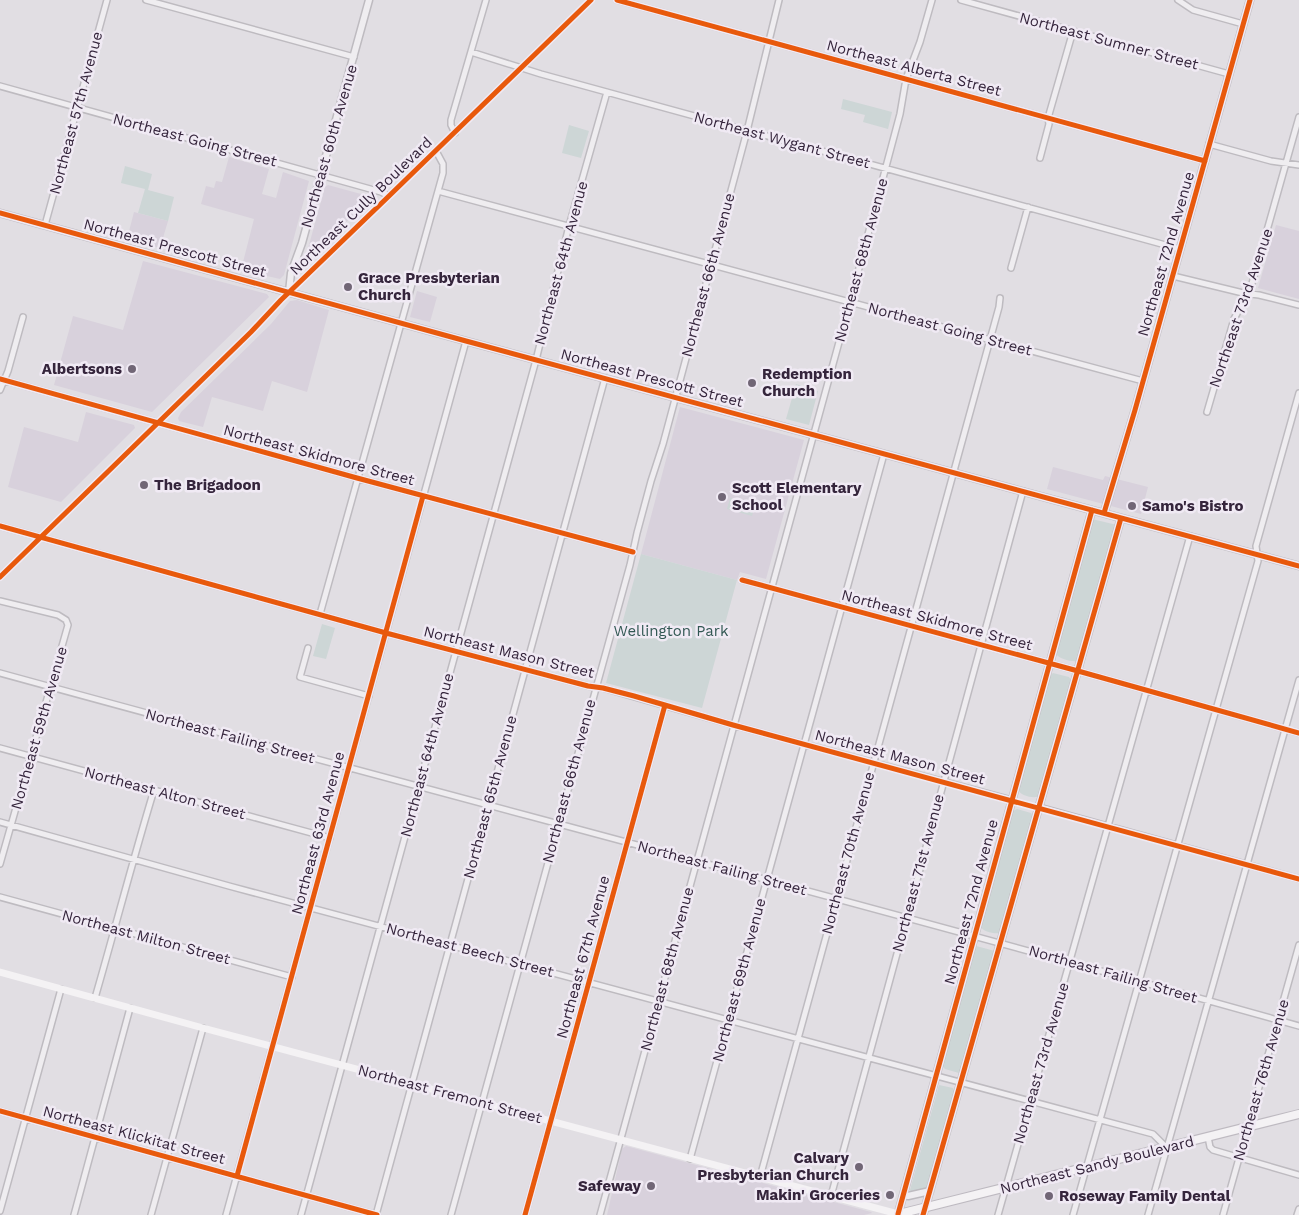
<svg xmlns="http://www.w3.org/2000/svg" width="1299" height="1215" font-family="'Work Sans',sans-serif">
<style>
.built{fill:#d8d1dc}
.green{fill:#cdd6d6}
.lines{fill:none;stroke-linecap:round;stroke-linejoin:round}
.minor-casing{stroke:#bebbc0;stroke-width:8}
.tertiary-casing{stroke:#bebbc0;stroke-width:9}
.primary-casing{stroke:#bebac1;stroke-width:10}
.minor{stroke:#efedf0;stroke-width:5}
.tertiary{stroke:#efedf0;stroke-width:6}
.secondary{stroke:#f4f2f4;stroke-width:7}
.primary{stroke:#f4f2f4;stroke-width:8}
.cycleway-casing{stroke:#f0eaf4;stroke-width:8}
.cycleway{stroke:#e8590c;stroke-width:5}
.poi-dot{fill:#716676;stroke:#f0eaf4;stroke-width:2}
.labels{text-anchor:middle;stroke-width:5;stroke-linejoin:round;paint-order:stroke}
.street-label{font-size:15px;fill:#35253c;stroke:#f0eaf4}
.poi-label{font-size:15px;font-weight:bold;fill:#35253c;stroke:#f0eaf4;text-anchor:start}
.park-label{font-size:15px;fill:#325853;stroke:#f0eaf4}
</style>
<rect width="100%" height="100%" fill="#e1dee3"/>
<!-- built -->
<path class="built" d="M229,157L269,169L262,194L276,198L283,172L309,181L284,275L280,279L241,270L254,219L201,204L206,186L214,188L216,181L222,182Z
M328,185L372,197L304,263L325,187Z
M134,212L168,221L160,248L127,239Z
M1276,225L1299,231V299L1258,288Z
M143,261L267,294L269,297L152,412L54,385L73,316L123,330Z
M417,291L437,297L430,322L410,317Z
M297,300L329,310L307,392L272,381L263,411L212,397L203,427L179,421L178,418L181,412L271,324L290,301Z
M680,407L804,440L766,579L740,572L737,580L641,554Z
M86,412L134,425L135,428L61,502L8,487L24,427L78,442Z
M1053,467L1103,480L1105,476L1148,487L1141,514L1047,489Z
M626,1146L871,1212L872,1213L864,1215H607L622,1149Z"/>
<!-- green -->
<path class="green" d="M843,99L892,112L888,129L863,122L865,115L841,109Z
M569,125L589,131L581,158L562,153Z
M125,166L152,174L148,190L174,197L168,221L138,213L145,189L121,183Z
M796,384L818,391L809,425L786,419Z
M730,498L755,505L752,516L727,509Z
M1092,519L1117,525L1078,661C1071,662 1059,659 1055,653Z
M641,554L737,580L702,708L606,683Z
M322,624L335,628L326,659L313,656Z
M1053,673L1069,677L1072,682L1040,796C1034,799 1021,796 1018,790L1049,677Z
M1017,809L1031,813L1034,818L1000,933C994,934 983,932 980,926L1011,812Z
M976,946L995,951L961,1073H959L945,1069L942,1066Z
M939,1085L953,1088L955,1092L928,1186L927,1189L911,1193L910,1190Z"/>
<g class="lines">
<defs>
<path id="minor" d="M146,0L354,57
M617,0L1205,161
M961,0L1229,74
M1178,0L1193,10L1243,24
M471,52L541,74L1180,249
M0,86L381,192L389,196
M455,133L451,125V120L486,0
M1209,144L1271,161L1299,165
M1040,158L1049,124L1048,118L1073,31
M438,191L1143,381
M45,225L107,0
M1011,268L1028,207
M1173,276L1243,293L1259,295L1299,305
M0,379L357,478L633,552
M0,390L8,371L23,317
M1207,412L1234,319L1251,287L1299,117
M0,526L386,633L588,686L603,688L733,725L1012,800
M742,580L1078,671L1299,733
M0,601L58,615L66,620L68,625L0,864
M320,614L443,173V164L436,151
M308,648L300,677L369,696
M0,673C433,792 867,904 1299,1026
M0,748L330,838
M1039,807L1299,879
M0,822L229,886L1153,1134L1167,1148
M0,897L292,977
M95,998C115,929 133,859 154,790
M0,1111L377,1215
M1208,1137L1210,1147L1213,1150L1299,1175
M690,1159L884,454
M760,1177L999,307L1000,298
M831,1196L1023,491
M0,1211L61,989
M74,1215L130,1008
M151,1215L203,1028
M226,1215L466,341
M301,1215L536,360L569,226L607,92
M376,1215L605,378
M451,1215L630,565L637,533L651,481L663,444L747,131L779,0
M525,1215L665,705
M600,1215L850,302L900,114L906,79L920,42L932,0
M998,1215L1190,536
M1073,1215L1258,561L1256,546L1299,393
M1148,1215L1299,680
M1223,1215L1299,945
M1297,1215L1299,1209"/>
<path id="tertiary" d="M0,213L466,341L1299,566
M289,292L291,273L302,243L369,0
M1104,513L1135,410L1250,0
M904,1195L908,1196L930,1191
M900,1215L898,1214L1092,510
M923,1215L1121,518"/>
<path id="primary" d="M895,1215L1299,1114"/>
</defs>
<!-- minor casing -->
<use href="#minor" class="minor-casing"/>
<!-- tertiary casing -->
<use href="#tertiary" class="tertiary-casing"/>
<!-- primary casing -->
<use href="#primary" class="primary-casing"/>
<!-- minor -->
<use href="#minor" class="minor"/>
<!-- tertiary -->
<use href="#tertiary" class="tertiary"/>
<!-- secondary -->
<path class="secondary" d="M0,577L251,332L281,300L389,196L591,0
M0,972L203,1028L898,1214"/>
<!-- primary -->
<use href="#primary" class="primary"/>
<defs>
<path id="cycleway" d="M617,0L1205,161
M0,213L466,341L1299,566
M0,379L357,478L633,552
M1104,513L1135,410L1250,0
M0,526L386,633L588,686L603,688L634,696L733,725L1299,879
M0,577L251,332L281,300L389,196L591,0
M742,580L1078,671L1299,733
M0,1111L377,1215
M237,1176L423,496
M898,1214L1092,510
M525,1215L665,705
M923,1215L1121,518"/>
</defs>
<!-- cycleway casing -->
<use href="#cycleway" class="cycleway-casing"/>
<!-- cycleway -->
<use href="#cycleway" class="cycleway"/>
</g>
<!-- markers -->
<g class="poi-dot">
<circle cx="348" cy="287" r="5"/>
<circle cx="132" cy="369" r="5"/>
<circle cx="752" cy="383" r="5"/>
<circle cx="144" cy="485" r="5"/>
<circle cx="722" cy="497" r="5"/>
<circle cx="1132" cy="506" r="5"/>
<circle cx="859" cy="1167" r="5"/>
<circle cx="651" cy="1186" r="5"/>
<circle cx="890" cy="1195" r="5"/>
<circle cx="1049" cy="1196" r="5"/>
</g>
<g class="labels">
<!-- street labels -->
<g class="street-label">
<text transform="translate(1109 41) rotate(15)" y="5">Northeast Sumner Street</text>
<text transform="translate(914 68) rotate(15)" y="5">Northeast Alberta Street</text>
<text transform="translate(76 113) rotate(-75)" y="5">Northeast 57th Avenue</text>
<text transform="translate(195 140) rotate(15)" y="5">Northeast Going Street</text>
<text transform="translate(782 140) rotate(15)" y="5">Northeast Wygant Street</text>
<text transform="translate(329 146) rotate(-74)" y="5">Northeast 60th Avenue</text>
<text transform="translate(361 206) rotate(-44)" y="5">Northeast Cully Boulevard</text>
<text transform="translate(175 248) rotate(15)" y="5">Northeast Prescott Street</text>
<text transform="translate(1166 254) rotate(-74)" y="5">Northeast 72nd Avenue</text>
<text transform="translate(861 260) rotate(-75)" y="5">Northeast 68th Avenue</text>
<text transform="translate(561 263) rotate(-75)" y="5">Northeast 64th Avenue</text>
<text transform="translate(708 275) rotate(-75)" y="5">Northeast 66th Avenue</text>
<text transform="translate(1241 308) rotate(-71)" y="5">Northeast 73rd Avenue</text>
<text transform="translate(950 329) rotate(15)" y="5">Northeast Going Street</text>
<text transform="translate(652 378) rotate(15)" y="5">Northeast Prescott Street</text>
<text transform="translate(319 455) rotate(15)" y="5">Northeast Skidmore Street</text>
<text transform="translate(937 620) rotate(15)" y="5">Northeast Skidmore Street</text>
<text transform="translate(509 652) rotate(14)" y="5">Northeast Mason Street</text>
<text transform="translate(39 728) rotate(-74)" y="5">Northeast 59th Avenue</text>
<text transform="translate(230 736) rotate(15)" y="5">Northeast Failing Street</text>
<text transform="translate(427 755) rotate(-75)" y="5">Northeast 64th Avenue</text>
<text transform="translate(900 757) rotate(15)" y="5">Northeast Mason Street</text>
<text transform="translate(569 781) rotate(-75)" y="5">Northeast 66th Avenue</text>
<text transform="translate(165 793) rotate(15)" y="5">Northeast Alton Street</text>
<text transform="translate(490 797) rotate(-75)" y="5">Northeast 65th Avenue</text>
<text transform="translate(318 833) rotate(-75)" y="5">Northeast 63rd Avenue</text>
<text transform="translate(848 853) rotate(-75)" y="5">Northeast 70th Avenue</text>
<text transform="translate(722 868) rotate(15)" y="5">Northeast Failing Street</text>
<text transform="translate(918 873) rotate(-75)" y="5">Northeast 71st Avenue</text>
<text transform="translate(971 902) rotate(-75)" y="5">Northeast 72nd Avenue</text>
<text transform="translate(146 937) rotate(15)" y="5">Northeast Milton Street</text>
<text transform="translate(470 950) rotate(15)" y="5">Northeast Beech Street</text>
<text transform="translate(583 957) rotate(-75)" y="5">Northeast 67th Avenue</text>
<text transform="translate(667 969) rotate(-75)" y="5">Northeast 68th Avenue</text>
<text transform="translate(1113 974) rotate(16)" y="5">Northeast Failing Street</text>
<text transform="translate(739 980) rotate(-75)" y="5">Northeast 69th Avenue</text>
<text transform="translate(1041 1063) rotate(-74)" y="5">Northeast 73rd Avenue</text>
<text transform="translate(1261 1080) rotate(-74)" y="5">Northeast 76th Avenue</text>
<text transform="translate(450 1094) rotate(15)" y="5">Northeast Fremont Street</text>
<text transform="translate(134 1135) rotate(15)" y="5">Northeast Klickitat Street</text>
<text transform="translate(1097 1165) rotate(-14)" y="5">Northeast Sandy Boulevard</text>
</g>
<!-- poi labels -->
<g class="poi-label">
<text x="358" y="283">Grace Presbyterian<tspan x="358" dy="17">Church</tspan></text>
<text x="122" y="374" text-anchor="end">Albertsons</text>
<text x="762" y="379">Redemption<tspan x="762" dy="17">Church</tspan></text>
<text x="154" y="490">The Brigadoon</text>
<text x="732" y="493">Scott Elementary<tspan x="732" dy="17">School</tspan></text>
<text x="1142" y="511">Samo's Bistro</text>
<text x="849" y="1163" text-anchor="end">Calvary<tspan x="849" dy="17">Presbyterian Church</tspan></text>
<text x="641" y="1191" text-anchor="end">Safeway</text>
<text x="880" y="1200" text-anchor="end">Makin' Groceries</text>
<text x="1059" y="1201">Roseway Family Dental</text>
</g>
<!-- park labels -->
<g class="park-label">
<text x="671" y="636">Wellington Park</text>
</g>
</g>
</svg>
